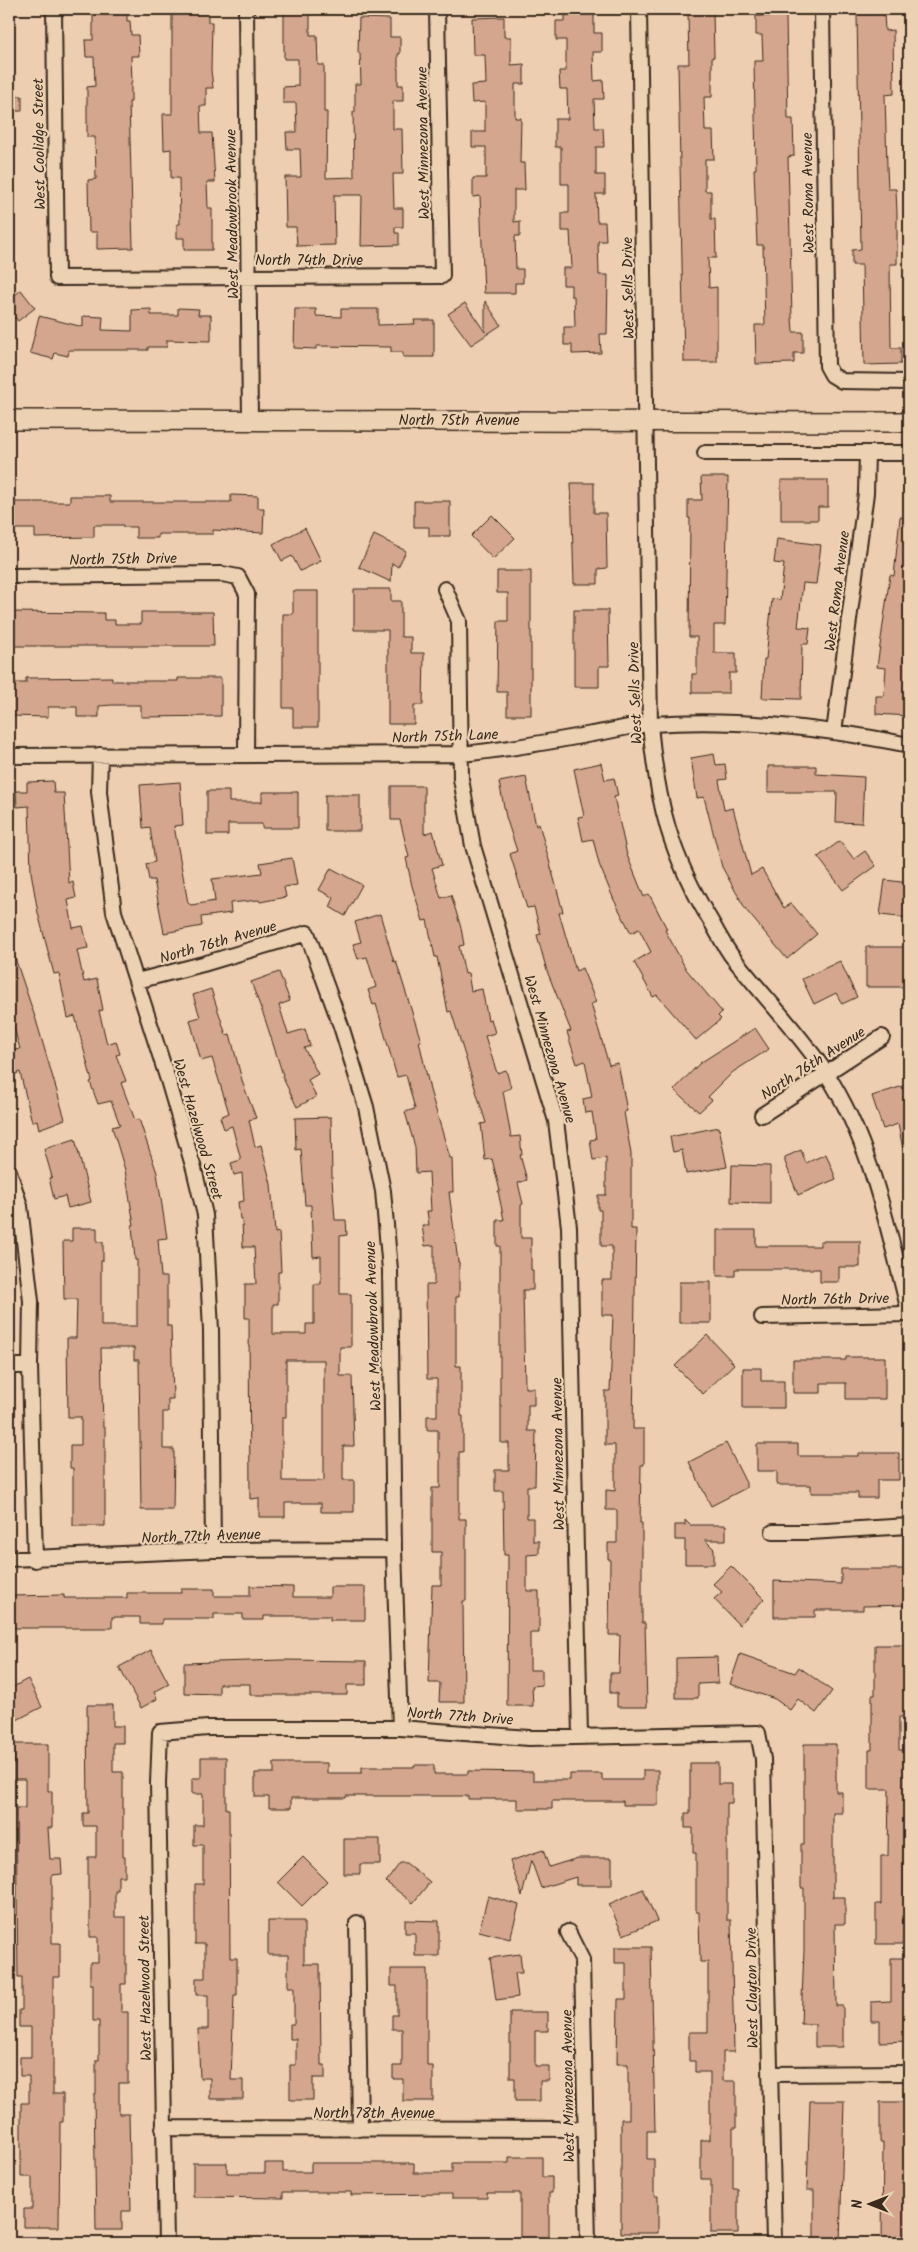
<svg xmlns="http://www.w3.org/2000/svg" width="918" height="2252" font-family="Kalam,sans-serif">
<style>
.building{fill:#d4a68e;stroke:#3b2a1e;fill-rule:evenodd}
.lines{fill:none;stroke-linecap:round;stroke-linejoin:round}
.minor-casing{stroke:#3b2a1e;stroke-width:18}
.secondary-casing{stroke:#3b2a1e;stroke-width:22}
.minor{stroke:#ecd2b3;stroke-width:14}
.secondary{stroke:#ecd2b3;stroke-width:19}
.labels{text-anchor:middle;stroke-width:4.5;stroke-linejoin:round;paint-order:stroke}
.street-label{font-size:15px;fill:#3b2a1e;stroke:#ecd2b3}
</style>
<rect width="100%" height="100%" fill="#edceb0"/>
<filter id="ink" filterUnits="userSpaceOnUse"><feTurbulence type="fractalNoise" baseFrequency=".02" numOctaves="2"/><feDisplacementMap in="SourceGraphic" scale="10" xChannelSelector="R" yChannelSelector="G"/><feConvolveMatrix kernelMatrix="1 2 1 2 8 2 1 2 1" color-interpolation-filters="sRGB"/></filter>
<g filter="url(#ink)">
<!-- building -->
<path class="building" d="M93,9H127V21H130L131,35H138L139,56H131L132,82H131V102H129L133,248L97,249V232H89L88,180L96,179L95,137H87V87L95,86L94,57H86L85,40H93Z
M172,9H208V22H212L211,70L213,88H206V106H200L201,133H212L215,182H207L208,208H212V250H184V238H177V224H180L179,178H171V149L164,150L163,114H172Z
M284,9H310V35H317L318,65H324V112H327L326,178L354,177L353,112H355V84H361L360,53H358L359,18L390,19V37H400V54H398V85H403V101H393V129H402L403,174H393L394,208H403V227H395V233H399V245L361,246L362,195H334L335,245L297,246L296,227H286L285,177H301L300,149H287L286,132H297L296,103H283V87L298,86V59H284Z
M688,12H713L714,57H712V97H704L705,131H713L714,159H705V191H711V219H715L716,258H708L709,288L717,287V362H684L678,64H689Z
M884,13L885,31L893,30L894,94L885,95L887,167L888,189H896L897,213V264H890L891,348H901V364L864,365L862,265H852V250L861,249L857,14Z
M594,14V33H602V52H593L594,81L603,80L604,99H594L595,128H603L604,147H596V175H605V194H596L597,222H605L606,241H598L599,275H608L607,334H600L601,353L572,354V345H564V327H575L574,296H571V285H563V268H572L570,231H562V213H569V184H561V147H555V119H568L567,89H560L559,71H566V40H556V21H565V15Z
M756,16H786L788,119H793L794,156L788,157L792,318L793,332H803V353H794V363L756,364L755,325H765L763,245H757L754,169H756L754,61H763L762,35H756Z
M504,17V37H511V65L524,64V84H515V118H521L520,163H524L525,190H514V222L520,221V236H515L516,269H523V283H515V293H484L480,196L473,197V178H486V147H472V132H485V102L472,103L471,85L486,84L485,55H473L472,18Z
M9,96H22V111H9Z
M21,290L35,308L18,321L15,317L9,322V300Z
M485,301L501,325L471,345L448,314L465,303L485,332Z
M178,308L199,309L198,315H211V341L167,340V347H148V350H69L68,356L55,353L53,359L30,353L39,316L83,327V316L103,317L102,330L132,331V310L151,309V315H178Z
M295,309H316V316L341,317V309H378V325L415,324L414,320H434V357H403V352H391V347L316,346V349L294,348Z
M701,477H728L725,625H714V653H736V673H729V693H692V674H697V637H689L690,518H688V500H702Z
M781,480H828V507H818V520H781Z
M571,483H594V513H606L607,568L598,569V584H574Z
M231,495L258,496V508H264L263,533L213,530V534H158V538H136V527H123V525H94V537L35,538V529H9V502H70V496H110V502H231Z
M414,501H450V536H429V527H414Z
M492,515L515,538L493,559L471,536Z
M900,517L909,518V716L876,714V696H884L886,668L877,667L890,575L894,576Z
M305,528L321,561L300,571L292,556L282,561L273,544Z
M374,535L406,551L398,567L392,563L391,582L359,567Z
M777,539L821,545L816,584L803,583L798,627L810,628L808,644H802L801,699L762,698L764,659H766L772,599L780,600L784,564L774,563Z
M497,571H531V715H507V692H497L498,621H508V593H497Z
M354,589H391V601H401V637H411V653H424L423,705H414V724H388V630H354Z
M293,591H318V727H293V708H283V614H293Z
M574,610H608L609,666H599V687H574Z
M9,612L104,613V620H115V624H141V612H213L214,646H9Z
M112,677V681H178V678H221V716L141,717V705H112L99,706V717H77V707H48V717L9,716V683H26V678Z
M714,754L716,765L725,764L727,779L719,780L724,810L733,808L751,875L762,869L784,908L791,903L817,934L787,959L746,910L722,867L704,797L697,798L691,758Z
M601,763L605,780L614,778L618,796L614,797L627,855L644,897L649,894L667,929L665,930L686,969L722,1012L718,1016L721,1019L696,1040L657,995L653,997L634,962L651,952L639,929L631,933L614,900L599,864L593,839L583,841L578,817L584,816L574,769Z
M768,766H816V774L864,777L862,823L836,822L837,792H768Z
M526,777L536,826L539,824L549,860L563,912L559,913L576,971L582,968L596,1002L591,1004L609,1065L618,1063L627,1111L624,1112L631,1154V1229H636L633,1429H644V1465H641L640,1523H642V1623H645L647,1707H617V1693H610V1673H619L620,1635H609L610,1559H608V1543H617V1510H606V1490L615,1491V1445H605V1391H610L613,1315H602V1280H612V1246H601V1210H598V1195H606V1158L593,1160L590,1140L596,1139L592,1112L585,1113L583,1099L592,1097L585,1061L577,1064L567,1032L571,1031L547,971L537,935L541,934L534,907L527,908L510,854L517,851L506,817L499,782Z
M53,781L54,793H64L69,883L73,882L76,898L68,900L73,928L83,926L88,948L77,950L84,982L97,979L103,1010L99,1011L107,1044L116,1041L120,1054L116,1055L126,1081L121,1083L135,1120L139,1119L157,1173L167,1238L158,1239L161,1277H167V1326H171L173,1399H168V1412H163V1449H174L173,1510H141L139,1360H134V1348H101L103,1428H105V1526H73V1468H70V1445H81V1417H68L67,1338H76L77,1299H64L63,1241H72V1228H97V1242H103V1261H101V1326H137V1260H135L132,1225H134L125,1170L112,1127L120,1125L111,1101L98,1104L90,1082L92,1081L75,1016L68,1018L59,973L54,974L38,913L31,872L29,806L17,807L16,791H27V782Z
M180,782L183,825L174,826L188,903L191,905L215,901L212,879L262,873L260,863L292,858L297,885L284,887L286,897L260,902L259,900L230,903L231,913L201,917L202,926L164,933L154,880H149L146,864L155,862L150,827L143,828L140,785Z
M391,786H424V834L433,831L442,865L432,868L441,898L451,895L461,928L464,945L459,946L465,974L468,973L471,991L482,989L488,1020L491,1019L495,1033L485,1036L497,1073L506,1070L511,1088L503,1091L511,1137L520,1136L522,1155H520L527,1180L518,1183L523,1204L521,1205V1238H531V1270H533V1290H523L525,1388H534V1405H528V1431H536L535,1486H527V1518H533V1541H539V1554L527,1555V1591H539V1633H530V1670H542V1685L532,1686L533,1706H507L508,1555H504L503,1491H495V1470H509V1443H501V1405H500V1246H497V1220H504L498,1191H500L492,1159L485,1160L481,1124L486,1123L451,1011L448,1012L437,957H435L427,920L423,921L412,886L406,858L409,857L400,820H391Z
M207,791H229V802H262V792H298V828H262V824H228V835H207Z
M325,795H360V831H325Z
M840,841L854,859L865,851L876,866L843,890L818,857Z
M331,868L362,885L345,916L330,907L334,898L319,890Z
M885,880L909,883V918L880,915Z
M380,914L394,962L396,961L421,1041H419L430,1090L450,1158H452L453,1192H449L458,1262H459V1297H456V1366H461V1416H463V1452H459V1519H466V1601H463L464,1702H439L440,1683H429L432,1585H441V1552H432V1488H440V1452H438V1430H427V1416H437V1379H427L426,1285H434V1245L425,1246L422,1225H429L427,1211H431L429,1172L416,1173L415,1147L405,1112L415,1109L406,1075L397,1077L376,1004L373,1005L368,990L376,987L367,957L358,959L353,944L361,942L355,922Z
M11,946L36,1020L65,1119L39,1129L37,1120L32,1122L20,1072L16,1074L10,1051L20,1049L12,1021L9,1022V947Z
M866,947H906V987H866Z
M840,961L857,997L842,1004L836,993L814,1004L802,979Z
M279,972L290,1001L279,1005L288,1034L305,1029L310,1046L304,1048L318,1074L308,1080L316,1097L297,1107L282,1076L283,1075L265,1019L251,982Z
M211,989L226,1035L230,1034L243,1084L256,1118L249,1120L255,1147L261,1145L271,1184L275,1233L279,1232L281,1272H278V1304H273V1334H306V1324H314V1284H321V1256L313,1257L311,1205H305L301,1149L296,1150L295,1118L331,1117L332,1178L335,1220H346L347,1235L340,1236V1294H351V1347H340V1376H352L354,1446H343V1480H354V1512H321V1503H285V1517H259V1498L250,1499L249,1318H245V1284H256L254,1247H243L242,1219H240L238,1202L244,1201L242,1173L234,1175L231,1163L241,1160L232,1126L224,1129L220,1117L229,1113L212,1058L201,1061L190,1020L200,1017L193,995ZM286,1360H324V1480L322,1481H282V1417H286Z
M755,1028L769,1049L733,1072L708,1097L712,1100L699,1112L674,1090L700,1063Z
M909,1084V1148L903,1149L898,1124L883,1129L872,1096Z
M719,1127L727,1167L686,1174L682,1150L673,1152L670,1137Z
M75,1139L91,1202L68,1208L65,1196L54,1199L49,1178L52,1177L44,1149Z
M801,1150L806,1163L826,1154L836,1179L798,1195L785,1162V1157Z
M732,1165L770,1166V1203L731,1202Z
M717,1230H756V1246H820V1241H860V1267H839V1282H820V1269H735V1276H717Z
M679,1282H711V1323H679Z
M707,1335L734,1364L703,1394L675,1366Z
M846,1357H885V1399H846V1383H821V1393H793V1360H846Z
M743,1368H761V1381H784V1408H743Z
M726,1443L746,1483V1488L711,1506L689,1462Z
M757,1444H798V1456H858V1453H899V1480H877V1498H858V1493H811V1485H777V1471H757Z
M685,1520L690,1525H726V1540H705L714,1549V1564H685V1540H675V1525H685Z
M731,1566L764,1599L739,1625L714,1599L722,1592L713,1584Z
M841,1569H908L909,1605L863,1606V1610H815V1617H774V1581L841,1584Z
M250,1586L293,1587V1597H330V1587H365V1620H330V1616H264V1620H243V1614H214V1619H162V1624H140V1617H112V1628H9V1596L64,1595V1598H127V1593H181V1589H214V1596H250Z
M875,1645H909V1717H899V1750H906V1797H909V1920H903V1944H876V1904H881V1856H888L889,1789H869V1750H872V1695H875Z
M151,1650L169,1684L154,1692L157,1699L141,1708L119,1667Z
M740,1654L795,1673L799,1667L832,1691L816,1713L798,1699L790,1710L775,1699L730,1684Z
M717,1657L718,1683L698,1684V1698H676V1658Z
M282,1660L366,1661V1685H347V1695H250V1684H219V1694L184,1693V1663Z
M28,1679L42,1707L9,1724V1689Z
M87,1705H113V1726H123V1743H113V1772H123V1857H125V1876H118V1890H115V1917H126V1984H121V2012H128V2083H119V2114H129L131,2211H122V2230H96L94,2094H96V2060H99V2021H93V1984H90V1962H98V1937H90V1890H88V1857H96V1826H83V1813H88Z
M14,1744H48V1791H52V1828H48L50,1859H61L62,1874L52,1875V1943H60V1977H53V2094H63V2122H60L59,2227H24V2209H32V2177H21V2103H29V2076H20V2057H31V2027H19V2010H22V1977H18L16,1808H25V1779H14Z
M804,1744H836V1792H842V1813H833V1897H845V1924H835L836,2006H843V2047H815V2024H801L804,1950V1888H801V1844H804Z
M201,1757H226V1809H229L230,1958H237V1995H234L231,2080H243V2099H210V2078H200L198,2029H208V1995H196V1978H205V1944H195V1884H203V1845H194V1825H203V1794H192V1778H201Z
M274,1763H327V1773H362V1767H414V1765H434V1774H468V1771L533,1772V1780H570V1774H602V1780H643V1770H658V1805H623V1801H552V1809H517V1799H468V1796H346V1798H291V1808H269V1797H255V1773H274Z
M690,1763H718V1784H732V1803H727V1920H731L734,2052H723V2081H736V2128H733V2189H738V2233H711V2179H701V2140H710V2072H695V2061H689V2032H708V1962H700L699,1912H696V1853H693V1828H685V1813H690Z
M344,1839H380V1864H360V1874H344Z
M543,1850L549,1867L578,1858H612V1885H576V1877L541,1888L531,1860L522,1896L510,1861Z
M303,1857L327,1881L302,1906L278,1882Z
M400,1863H406L430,1882L413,1903L386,1882Z
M643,1889L657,1921L623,1935L609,1904Z
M488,1896L519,1905L510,1939L479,1931Z
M405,1920L439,1921V1956H415V1933H405Z
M268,1921H304V1964H320L321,2065H325V2078H313V2100H290V2065H296V2039H290V2024H294V1987H288V1955H268Z
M615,1947H651L655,2131H647V2159H654V2196H658V2233H621V2119H629V2083H628V2064H617L618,1999H626V1963H615Z
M520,1954L522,1973H515L518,1997L496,2000L490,1958Z
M891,1958H909V2041L880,2042V2021H871V2002L891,2001Z
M391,1969H427V2066H433V2101H403V2079H393V2066H402V2029H392V2015H397V1986H391Z
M510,2012H548V2031H535V2066H549V2081H540V2101H515V2078H510Z
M810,2101H844L840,2243H814V2190H807Z
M880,2102H909V2243H882L883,2142H880Z
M509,2157H542V2177H552V2193H549V2243H520V2193H487V2198H452V2194L351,2195V2192H283V2198L193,2197V2163H227V2173H265V2163H283V2172H311V2163H414V2173H452V2163H509Z"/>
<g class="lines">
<defs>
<path id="minor" d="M54,9L57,278L442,276L437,9
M246,9L250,420
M639,9L650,724C657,803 670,855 712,923C718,934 724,945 731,955C762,995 798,1031 826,1073C872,1143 888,1230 909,1311
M822,9L827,366L832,375L842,381L909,382
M705,453H909
M9,576L222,574L238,577L247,594L246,754
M445,589L459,621L461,779L473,846L556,1121L569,1227L580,1736
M834,732L866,493L867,453
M100,755L99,792L114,912L168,1080L194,1169L205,1215L211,1330L213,1550
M9,756L461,754C505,750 549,742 592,734C612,731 632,725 652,724C738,718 825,728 909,745
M137,981L203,964L307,933L341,1026L366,1107L383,1191L390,1270L394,1549L400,1728
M762,1115L882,1037
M9,1171L20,1206L31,1301L30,1366L35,1560
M762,1317L909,1314
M9,1366H30
M773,1532H810L909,1526
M9,1559L213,1550L394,1549
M357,1923L360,2129
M568,1932L582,1960L588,2243
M770,2074L909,2073
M163,2128L585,2129
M166,2243L158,1783L160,1732L208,1728H400L529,1738L758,1733L763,1759L774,2243"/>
<path id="secondary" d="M9,420L909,422"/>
</defs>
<!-- minor casing -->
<use href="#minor" class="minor-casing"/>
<!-- secondary casing -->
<use href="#secondary" class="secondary-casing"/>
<!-- minor -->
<use href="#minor" class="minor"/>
<!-- secondary -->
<use href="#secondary" class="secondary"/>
</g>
</g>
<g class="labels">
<!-- street labels -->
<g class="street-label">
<text transform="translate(423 143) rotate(-91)" y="5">West Minnezona Avenue</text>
<text transform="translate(39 144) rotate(-91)" y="5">West Coolidge Street</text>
<text transform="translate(808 193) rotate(-91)" y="5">West Roma Avenue</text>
<text transform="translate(232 214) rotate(-91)" y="5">West Meadowbrook Avenue</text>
<text x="309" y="265">North 74th Drive</text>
<text transform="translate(628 288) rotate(-91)" y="5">West Sells Drive</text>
<text x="459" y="425">North 75th Avenue</text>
<text transform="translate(123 559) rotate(-1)" y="5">North 75th Drive</text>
<text transform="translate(837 591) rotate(-83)" y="5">West Roma Avenue</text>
<text transform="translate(635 693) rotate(-92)" y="5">West Sells Drive</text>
<text transform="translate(445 736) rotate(-2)" y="5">North 75th Lane</text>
<text transform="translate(218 942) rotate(-16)" y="5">North 76th Avenue</text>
<text transform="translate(550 1049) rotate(74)" y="5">West Minnezona Avenue</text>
<text transform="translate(813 1063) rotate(-33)" y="5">North 76th Avenue</text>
<text transform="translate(198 1129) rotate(74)" y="5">West Hazelwood Street</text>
<text transform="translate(835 1299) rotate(-1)" y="5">North 76th Drive</text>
<text transform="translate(373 1326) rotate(-92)" y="5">West Meadowbrook Avenue</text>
<text transform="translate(558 1454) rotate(-91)" y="5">West Minnezona Avenue</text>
<text transform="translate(201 1536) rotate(-2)" y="5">North 77th Avenue</text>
<text transform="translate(460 1716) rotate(4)" y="5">North 77th Drive</text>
<text transform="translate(145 1988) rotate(-91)" y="5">West Hazelwood Street</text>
<text transform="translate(752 1988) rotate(-91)" y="5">West Clayton Drive</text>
<text transform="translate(568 2086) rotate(-91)" y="5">West Minnezona Avenue</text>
<text x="374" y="2118">North 78th Avenue</text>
</g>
</g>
<!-- margin -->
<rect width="918" height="2252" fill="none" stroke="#ecd2b3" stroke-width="30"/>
<rect x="15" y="15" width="888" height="2222" fill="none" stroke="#3b2a1e" stroke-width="2" filter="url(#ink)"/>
<!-- north arrow -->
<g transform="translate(870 2204) rotate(270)" stroke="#ecd2b3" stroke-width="4" paint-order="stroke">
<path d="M0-4L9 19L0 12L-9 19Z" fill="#3b2a1e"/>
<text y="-8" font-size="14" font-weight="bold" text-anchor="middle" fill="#3b2a1e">N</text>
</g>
</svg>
